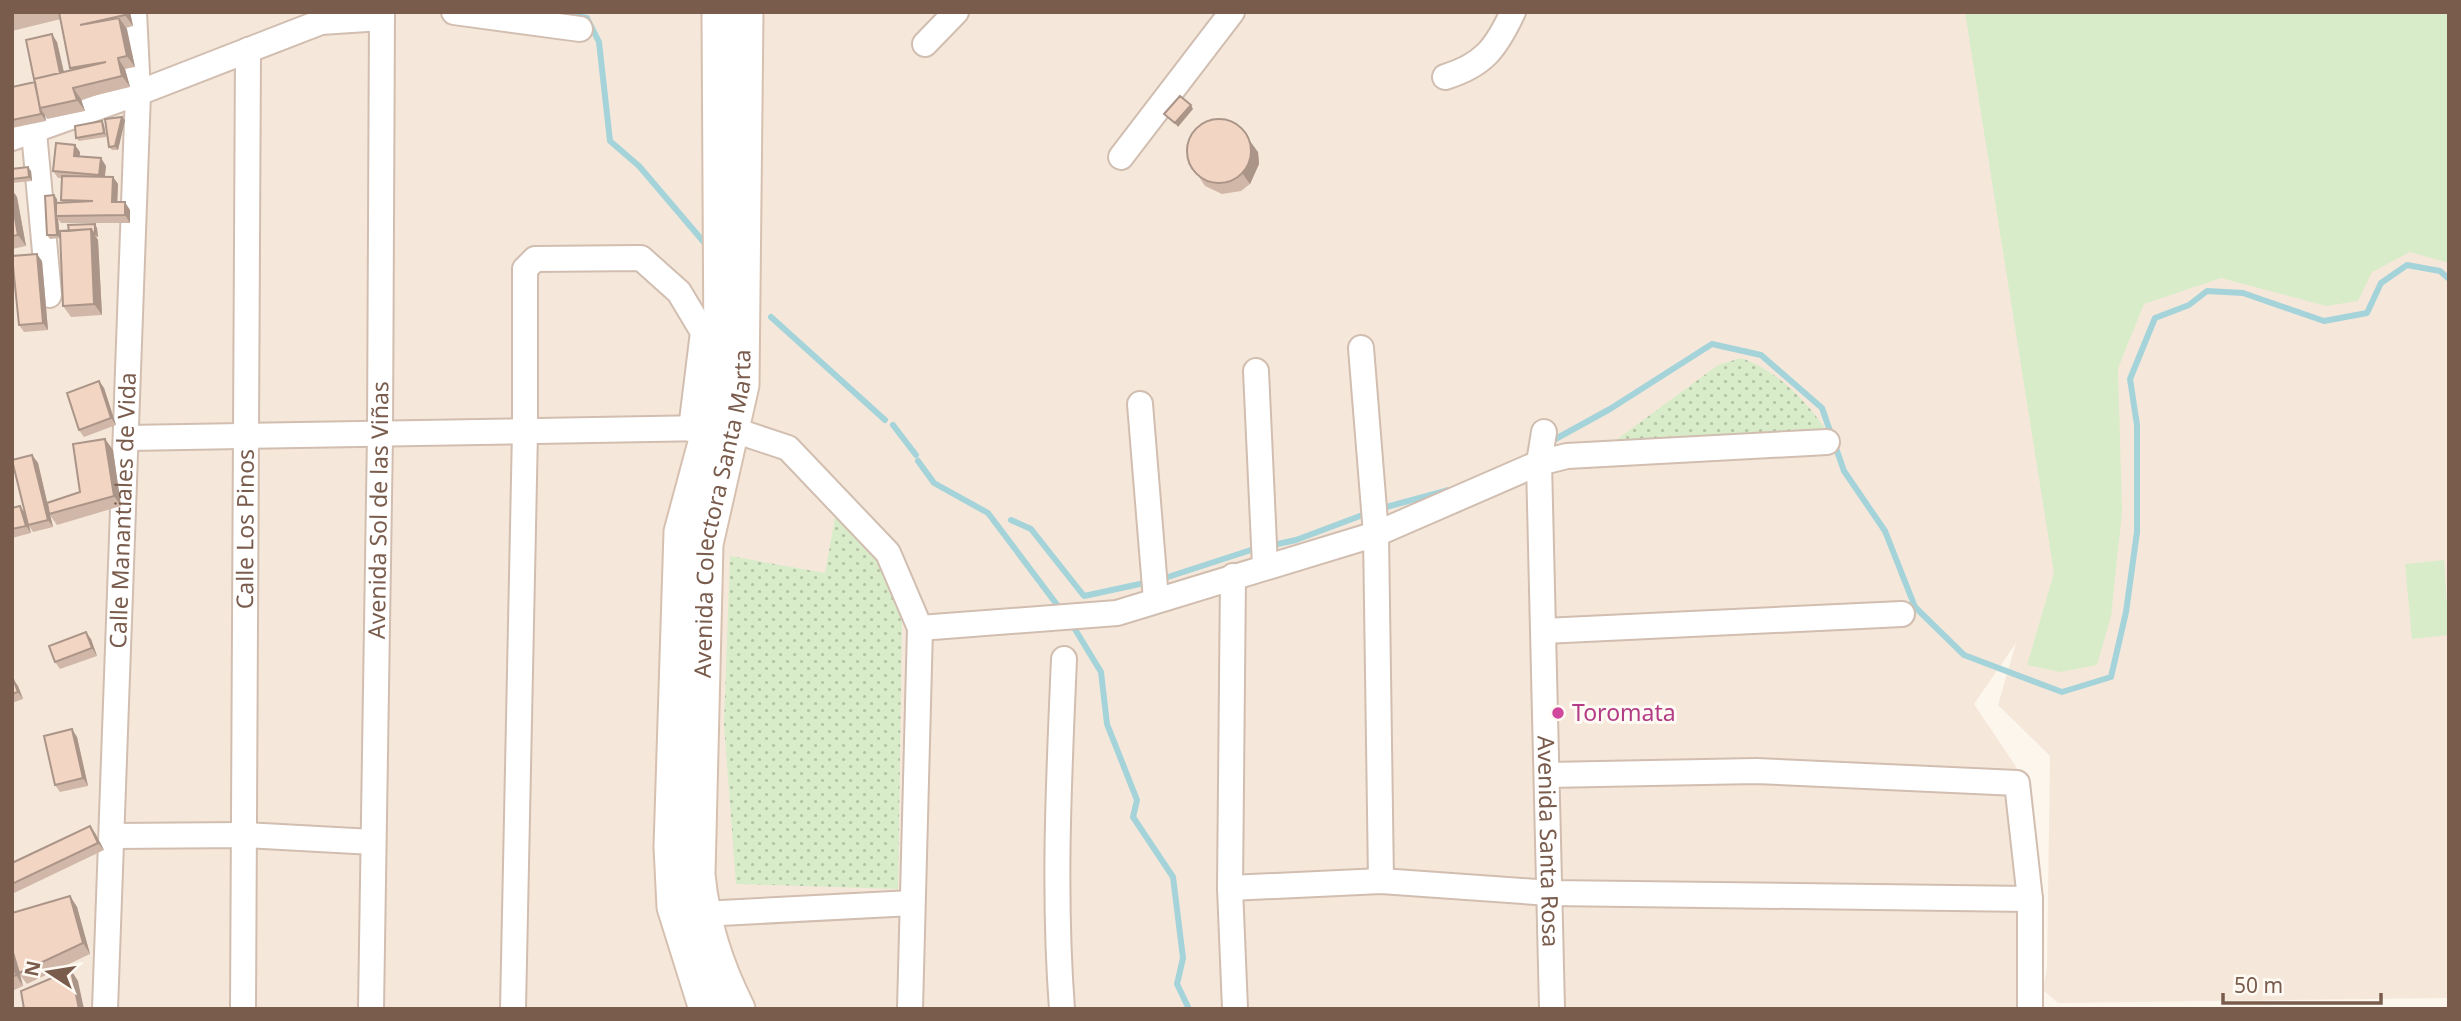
<svg xmlns="http://www.w3.org/2000/svg" width="2461" height="1021" font-family="'Noto Sans',sans-serif">
<style>
.residential{fill:#f5e8da}
.grass{fill:#d8ecc9}
.park{fill:url(#park-dots)}
.lines{fill:none;stroke-linecap:round;stroke-linejoin:round}
.stream{stroke:#a5d3da;stroke-width:6}
.street-casing{stroke:#d1beb0;stroke-width:28}
.secondary-casing{stroke:#d6c0b0;stroke-width:37}
.street{stroke:#fff;stroke-width:24}
.secondary{stroke:#fff;stroke-width:33}
.wall{fill:#d1b7a8}
.shaded-wall{fill:#aa9588}
.building{fill:#f3d5c3;stroke:#aa9588;stroke-width:2}
.hotel-dot{fill:#d1479c;stroke:#fffaf3;stroke-width:2.5}
.labels{text-anchor:middle;stroke-width:6;stroke-linejoin:round;paint-order:stroke}
.street-label{font-size:23px;fill:#7a5c4d;stroke:#fffaf3}
.hotel-label{font-size:23px;fill:#b23c85;stroke:#fffaf3;text-anchor:start}
</style>
<defs>
<pattern id="park-dots" width="8" height="8" patternUnits="userSpaceOnUse" patternTransform="scale(1.75)"><rect width="8" height="8" fill="#d8ecc9"/><path d="M2 2h.1M6 6h.1" fill="none" stroke="#b4c2a5" stroke-width="1.8" stroke-linecap="round"/></pattern>
</defs>
<rect width="100%" height="100%" fill="#fdf6ec"/>
<!-- residential -->
<path class="residential" d="M12,12H2449V998L2058,1003L2043,990L2047,968L2050,756L1998,705L2016,643L1974,704L2017,768L2021,1009H12Z"/>
<!-- grass -->
<path class="grass" d="M1965,12H2449V263L2410,252L2372,272L2358,301L2326,306L2221,278L2144,304L2118,368L2122,512L2111,616L2097,665L2060,672L2027,665L2054,573Z
M2444,560L2449,635L2412,639L2405,564Z"/>
<!-- park -->
<path class="park" d="M1741,358C1777,371 1804,398 1826,430L1608,446L1718,365Z
M835,518L859,519L891,567L902,624L898,889L736,884L724,724L730,556L825,573Z"/>
<g class="lines">
<!-- stream -->
<path class="stream" d="M575,16L587,18L599,42L610,141L639,166L708,247
M771,317L885,420
M893,425L916,455
M1550,442L1610,409L1712,344L1761,355L1822,408L1844,471L1885,531L1915,607L1964,655L2062,692L2111,677L2126,612L2137,532V425L2130,379L2155,318L2189,305L2207,291L2243,293L2324,321L2367,313L2381,283L2407,265L2440,271L2449,279
M918,461L934,483L988,513L1061,610
M1379,509L1449,490
M1011,520L1031,529L1084,596L1149,582
M1273,545L1296,540L1368,513
M1168,577L1257,548
M1073,626L1101,672L1107,724L1137,800L1133,817L1173,877L1183,958L1177,984L1189,1009"/>
<defs>
<g id="street">
<path d="M454,12L580,29"/>
<path d="M925,44L956,12"/>
<path d="M1445,77C1484,65 1496,48 1513,12"/>
<path d="M34,132L49,295"/>
<path d="M12,138L138,93L321,22L382,18"/>
<path d="M1121,157L1232,12"/>
<path d="M1361,348L1376,534L1381,881"/>
<path d="M1256,371L1265,566"/>
<path d="M1140,404L1156,600"/>
<path d="M734,430L788,448L888,553L920,628L910,1009"/>
<path id="s1" d="M1544,432L1539,463L1552,1009"/>
<path d="M128,438L708,428"/>
<path d="M1233,576L1230,888L1235,1009"/>
<path d="M920,628L1117,613L1376,534L1539,463L1567,456L1827,442"/>
<path d="M1544,631L1902,614"/>
<path d="M1547,775L1756,771L2017,783L2030,899V1009"/>
<path d="M112,836L244,835L373,842"/>
<path d="M1230,888L1381,881L1550,893L2030,899"/>
<path d="M702,914L912,903"/>
<path id="s2" d="M105,1009L138,93L134,12"/>
<path id="s3" d="M243,1009L248,50"/>
<path id="s4" d="M371,1009L380,434L382,12"/>
<path d="M513,1009L525,431V269L535,259L641,258L679,292L703,332L691,429"/>
<path d="M1062,1009C1053,892 1059,776 1064,659"/>
</g>
<g id="secondary">
<path d="M706,1009L674,907L671,847L681,532L709,428L721,360L719,12"/>
<path id="s5" d="M738,1009C716,965 703,924 698,875L706,544L742,385L746,12"/>
</g>
</defs>
<!-- street casing -->
<use href="#street" class="street-casing"/>
<!-- secondary casing -->
<use href="#secondary" class="secondary-casing"/>
<!-- street -->
<use href="#street" class="street"/>
<!-- secondary -->
<use href="#secondary" class="secondary"/>
</g>
<!-- wall -->
<path class="wall" d="M12,12H130L133,26L126,28L135,67L125,69L130,87L81,99L85,111L47,119L45,115L46,121L12,128V87L35,82L57,42L64,72L72,70L70,68L61,19L12,31Z
M122,117L125,120L118,150H112L109,147Z
M102,121L104,125L106,137L79,141L76,138Z
M80,152V156L106,166L105,177H113L118,184L117,202L130,210V223H61L58,219L60,238L50,239L47,235L57,199V203H63L61,200L62,178H58L53,171Z
M1258,152L1259,164L1250,184L1241,191L1222,194L1205,186L1188,160Z
M12,169L31,171L32,181L12,183Z
M12,190L17,197L26,246L12,249Z
M97,228L98,237H96L98,240L102,315L71,317L63,306L69,231Z
M42,261L48,330L24,332L19,325Z
M99,381L104,388L116,425L84,437L79,430Z
M105,439L113,450L121,506L57,525L50,515L53,527L33,532L29,526L31,533L12,538V508L25,513L32,455L38,463L47,503L80,492Z
M91,639L97,656L60,669L55,662Z
M12,679H13L18,686L23,699L12,703Z
M77,737L88,786L60,792L55,785Z
M90,826L95,833L104,850L12,894V863Z
M70,896L77,907L90,954L27,984L20,975L23,986L12,991V913Z"/>
<!-- shaded-wall -->
<path class="shaded-wall" d="M125,12H130L133,26L125,15Z
M119,18L127,29L135,67L127,56Z
M52,34L57,42L66,82L61,75Z
M118,58L125,69L130,87L122,76Z
M35,82L40,108L45,115L46,121L41,114Z
M73,88L81,99L85,111L77,100Z
M1191,105L1193,109L1178,127L1175,123Z
M122,117L125,120L118,150L115,146Z
M102,121L104,125L106,137L104,133Z
M1250,141L1258,152L1259,164L1250,184L1242,173Z
M75,145L80,152L79,163L74,156Z
M101,158L106,166L104,182L99,175Z
M28,167L31,171L32,181L29,177Z
M113,177L118,184L117,210L112,202Z
M12,190L17,197L26,246L18,235L12,201Z
M54,195L57,199L58,216H56L58,219L60,238L57,235Z
M125,202L130,210V223L125,215Z
M95,224L97,228L98,237L95,234Z
M91,229L98,240L102,315L94,304Z
M37,254L42,261L48,330L43,323Z
M99,381L104,388L116,425L111,418Z
M105,439L113,450L121,506L114,496Z
M32,455L38,463L53,527L48,520Z
M20,506L25,513L31,533L26,526Z
M86,632L91,639L97,656L92,648Z
M13,679L18,686L23,699L18,692Z
M72,729L77,737L88,786L83,778Z
M90,826L95,833L104,850L98,843Z
M70,896L77,907L90,954L83,943Z
M12,944L23,986L16,975L12,962Z
M71,970L78,981L84,1009H79Z"/>
<!-- building -->
<path class="building" d="M59,12H125V15L80,25L119,18L127,56L118,58L122,76L73,88L77,100L40,108L34,79L106,62L70,68Z
M52,34L60,73L34,79L26,40Z
M35,82L41,114L12,120V87Z
M1180,96L1191,105L1175,123L1164,114Z
M122,117L115,146L109,147L105,119Z
M1187 151a32 32 0 1 1 64 0a32 32 0 1 1-64 0Z
M102,121L104,133L76,138L75,126Z
M56,143L75,145L74,156L101,158L99,175L53,171Z
M28,167L29,177L12,179V169Z
M62,176L113,177L112,202H125V215L56,216V203L93,201L61,200Z
M54,195L57,235H47L45,196Z
M12,201L18,235L12,236Z
M95,224V234H94L91,229L69,231L68,225Z
M91,229L94,304L63,306L60,231Z
M37,254L43,323L19,325L12,256Z
M99,381L111,418L79,430L67,393Z
M105,439L114,496L49,514L47,503L80,492L73,444Z
M32,455L48,520L28,525L12,460Z
M20,506L26,526L12,529V508Z
M86,632L92,648L55,662L49,646Z
M12,679H13L18,692L12,694Z
M72,729L83,778L55,785L44,736Z
M90,826L98,843L12,884V863Z
M70,896L83,943L19,973L12,949V913Z
M12,962L16,975L12,977Z
M71,970L79,1009H24L21,991Z"/>
<!-- markers -->
<circle class="hotel-dot" cx="1558" cy="713" r="7"/>
<g class="labels">
<!-- street labels -->
<g class="street-label">
<text dy="8" stroke="none"><textPath href="#s2" startOffset="499">Calle Manantiales de Vida</textPath></text>
<text dy="8" stroke="none"><textPath href="#s4" startOffset="499">Avenida Sol de las Viñas</textPath></text>
<text dy="8" stroke="none"><textPath href="#s5" startOffset="504">Avenida Colectora Santa Marta</textPath></text>
<text dy="8" stroke="none"><textPath href="#s3" startOffset="480">Calle Los Pinos</textPath></text>
<text dy="8" stroke="none"><textPath href="#s1" startOffset="410">Avenida Santa Rosa</textPath></text>
</g>
<!-- hotel labels -->
<g class="hotel-label">
<text x="1572" y="721">Toromata</text>
</g>
</g>
<!-- border -->
<rect width="2461" height="1021" fill="none" stroke="#7a5c4d" stroke-width="28"/>
<!-- north arrow -->
<g transform="translate(49 972) rotate(282)" stroke="#fffaf3" stroke-width="5" paint-order="stroke">
<path d="M0-5L12 26L0 18L-12 26Z" fill="#7a5c4d"/>
<text y="-10" font-size="19" font-weight="bold" text-anchor="middle" fill="#7a5c4d">N</text>
</g>
<!-- scale -->
<path d="M2223 993v10h158v-10" fill="none" stroke="#7a5c4d" stroke-width="3.5"/>
<text x="2234" y="993" font-size="21" fill="#7a5c4d" stroke="#fffaf3" stroke-width="5" paint-order="stroke">50 m</text>
</svg>
